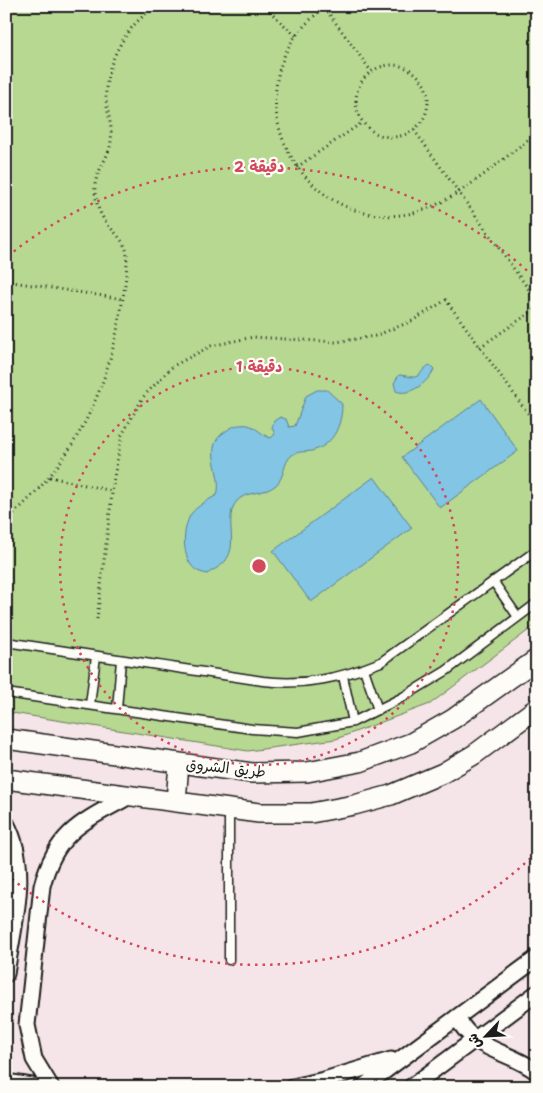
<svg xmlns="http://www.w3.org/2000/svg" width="543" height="1093" font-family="'Shantell Sans','Playpen Sans Arabic',sans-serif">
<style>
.green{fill:#b6d891;stroke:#697a56}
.water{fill:#83c5e4;stroke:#5a8194}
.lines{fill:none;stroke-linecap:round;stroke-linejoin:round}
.service-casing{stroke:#1c1c1c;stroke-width:11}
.minor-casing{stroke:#1c1c1c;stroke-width:19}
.tertiary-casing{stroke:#1c1c1c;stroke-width:22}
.path{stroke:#1c1c1c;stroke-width:3;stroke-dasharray:1 4;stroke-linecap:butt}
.service{stroke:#fdfcf7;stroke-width:8}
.minor{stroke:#fdfcf7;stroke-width:15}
.tertiary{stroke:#fdfcf7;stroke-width:19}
.ring{fill:none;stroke:#d1495b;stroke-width:2.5;stroke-dasharray:2.5 5}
.labels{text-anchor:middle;stroke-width:4.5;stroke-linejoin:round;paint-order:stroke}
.street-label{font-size:15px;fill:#1c1c1c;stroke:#fdfcf7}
.centre{fill:#d1495b;stroke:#fdfcf7;stroke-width:2.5}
.ring-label{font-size:15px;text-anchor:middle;font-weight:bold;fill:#d1495b;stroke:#fdfcf7;stroke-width:4.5;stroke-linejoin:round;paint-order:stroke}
</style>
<rect width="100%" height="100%" fill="#f6e5e8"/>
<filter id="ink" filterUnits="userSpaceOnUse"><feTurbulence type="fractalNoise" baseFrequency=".02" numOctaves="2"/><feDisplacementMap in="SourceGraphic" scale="10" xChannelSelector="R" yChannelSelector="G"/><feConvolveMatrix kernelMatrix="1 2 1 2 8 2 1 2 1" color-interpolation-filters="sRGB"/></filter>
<g filter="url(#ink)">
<!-- green -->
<path class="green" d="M6,6H537V624L430,704L336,739L248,751L6,712Z"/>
<!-- water -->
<path class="water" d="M430,365L434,369C429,382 409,397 396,391L394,383L399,375C404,375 408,377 413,377C420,378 423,367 430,365Z
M317,390H327L342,404C342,423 335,443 315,450C307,453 299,450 292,455C283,462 285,477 276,485C265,495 247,490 237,501C223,517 239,543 226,560C222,566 213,570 207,574C204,573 198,572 196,570C181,559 182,529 191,514C197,506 208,500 217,495C224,474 200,447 226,431C233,426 238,424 248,425C256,427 263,436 271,438L275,434L272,428L274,421L280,417L286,419L289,427L295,426L306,396Z
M481,399L518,451L440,508L402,457Z
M374,477L412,528L311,602L273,551Z"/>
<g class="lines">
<defs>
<path id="service" d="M493,581L518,617
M6,642L263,681C305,686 341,678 381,662L537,550
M364,669L378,710
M343,676L353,722
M6,693L252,729L298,732L353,722L403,697L446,671L537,603
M90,705L96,656
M117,709L121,660
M229,809V960"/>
<path id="minor" d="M6,823C31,869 13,925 6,974
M457,1017C474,1052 509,1050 537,1072
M6,1082L38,1087
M51,1087L34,1059L27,1025L42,886C56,831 84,821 130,796
M293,1087L324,1080L391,1060
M363,1087L537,958
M411,1087L537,993"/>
<path id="tertiary" d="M6,739L252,773L307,772L360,762L411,743L453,719L537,659
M6,779L259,813H311L354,805L391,795L443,773L475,754L537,708
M176,802L179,763"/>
</defs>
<!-- service casing -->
<use href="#service" class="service-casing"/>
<!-- minor casing -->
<use href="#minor" class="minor-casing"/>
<!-- tertiary casing -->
<use href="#tertiary" class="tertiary-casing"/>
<!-- path -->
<path class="path" d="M261,6L267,9L296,36
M326,6C310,19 295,33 286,52C247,135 322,233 413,213C454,204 502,159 537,133
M324,7L371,71
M356 101a36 36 0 1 1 72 0a36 36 0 1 1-72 0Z
M414,130L537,301
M297,167L363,122
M6,281L123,299
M480,347L537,308
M50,477L112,491
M6,520C71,466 108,393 121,309C124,293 127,274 127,257C127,239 109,230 102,216C99,211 97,204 96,198C90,175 109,161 111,141C113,126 106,110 106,96C104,64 130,18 159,6
M97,619L114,477L122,435L143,397L173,366L211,346L253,337L336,342L375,336L412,321L446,300L537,426"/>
<!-- service -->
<use href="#service" class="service"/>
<!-- minor -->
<use href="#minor" class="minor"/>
<!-- tertiary -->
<use href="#tertiary" class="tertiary"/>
</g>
</g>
<!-- distance rings -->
<g class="ring">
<circle cx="259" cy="566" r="199"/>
<path d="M536 853A399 399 0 0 1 8 876M8 256A399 399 0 0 1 536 279"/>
</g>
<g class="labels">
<!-- street labels -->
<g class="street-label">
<text transform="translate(226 768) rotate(6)" y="5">طريق الشروق</text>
</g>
</g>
<circle cx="259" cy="566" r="8" class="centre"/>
<g class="ring-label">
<text x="259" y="172">2 دقيقة</text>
<text x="259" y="372">1 دقيقة</text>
</g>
<!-- margin -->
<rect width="543" height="1093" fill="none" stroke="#fdfcf7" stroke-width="25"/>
<rect x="12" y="12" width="518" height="1068" fill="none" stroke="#1c1c1c" stroke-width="2" filter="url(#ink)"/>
<!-- north arrow -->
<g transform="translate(486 1036) rotate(245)" stroke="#fdfcf7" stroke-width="4" paint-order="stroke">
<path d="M0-4L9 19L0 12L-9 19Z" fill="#1c1c1c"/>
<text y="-8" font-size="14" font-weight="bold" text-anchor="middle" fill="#1c1c1c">ش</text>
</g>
</svg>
